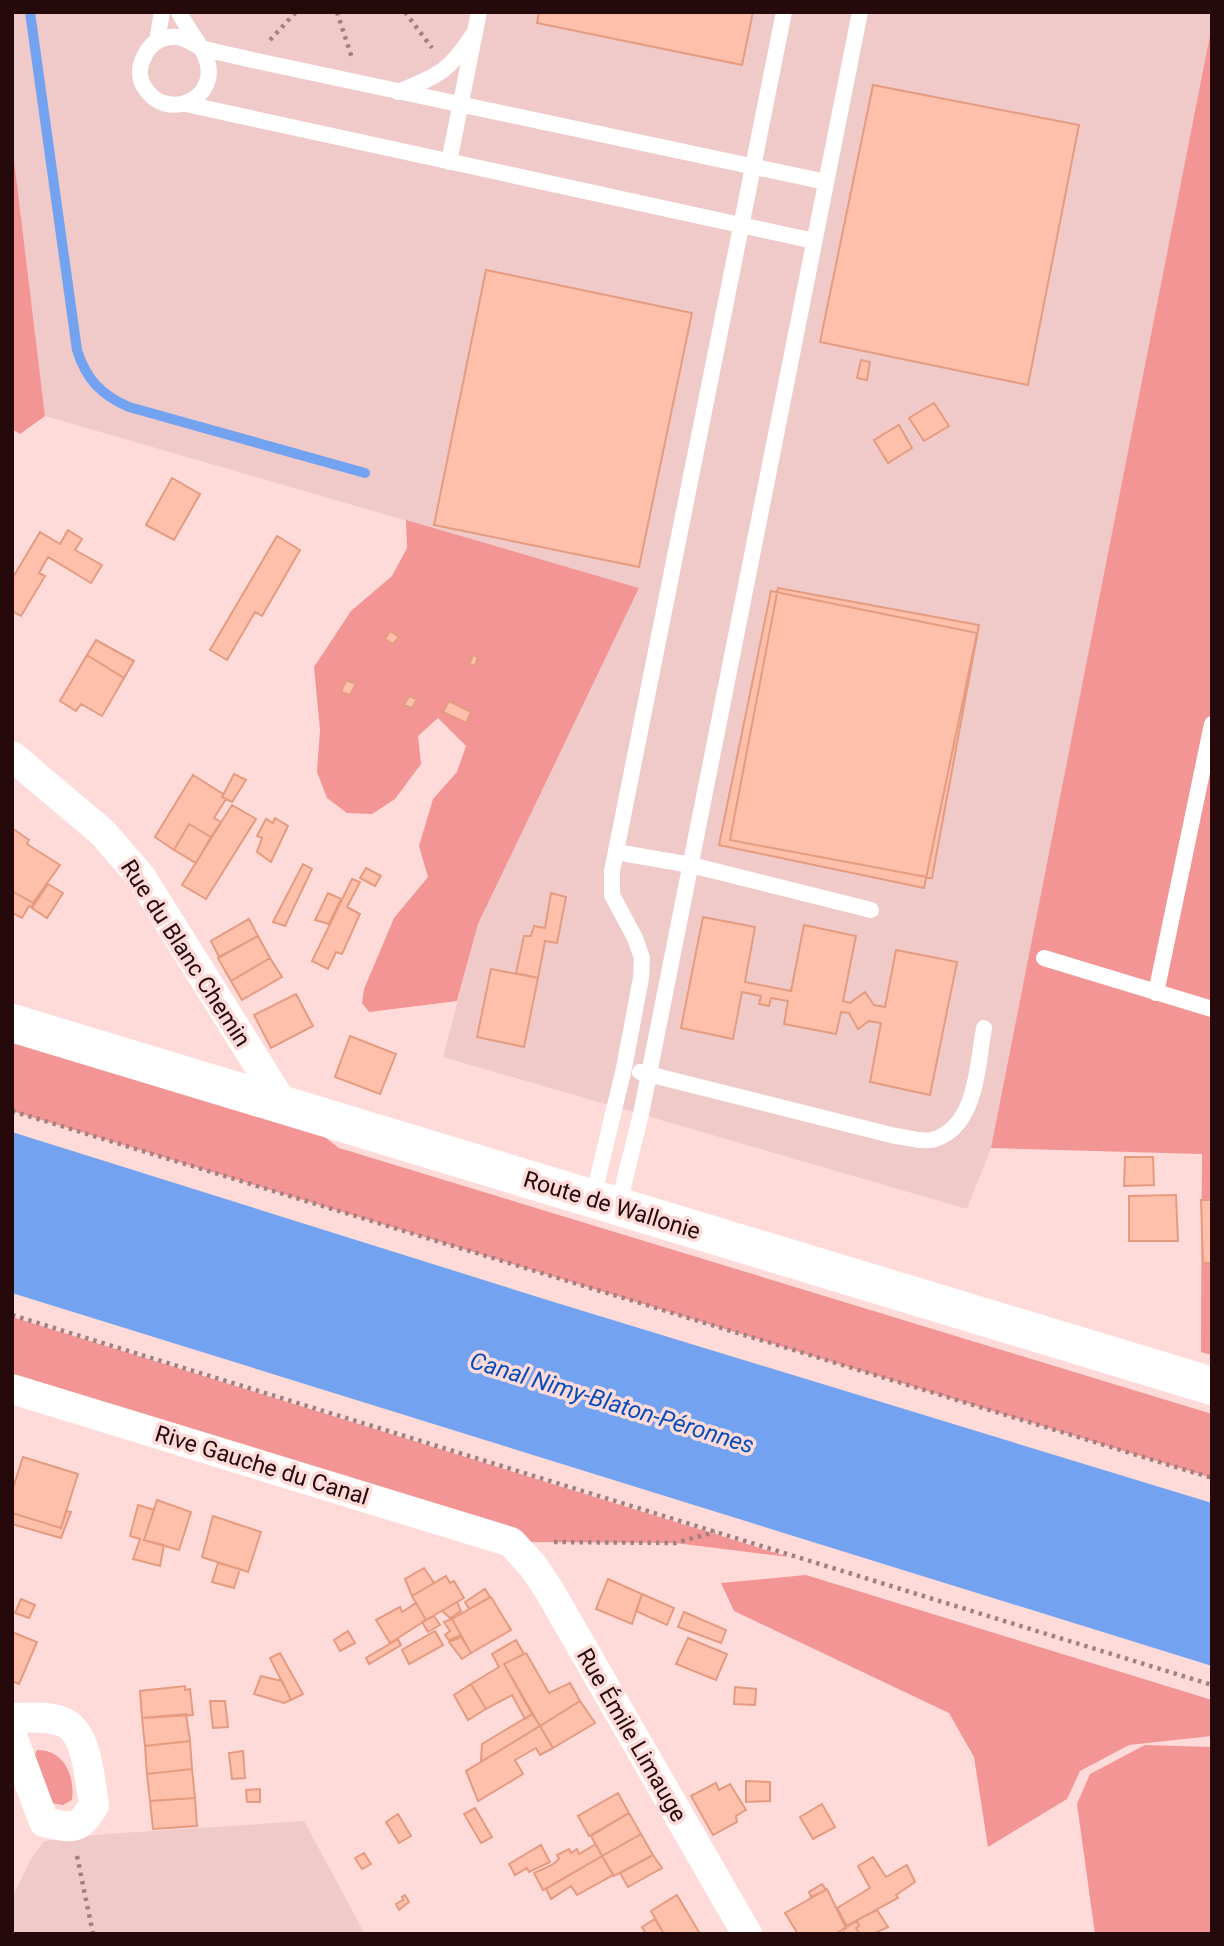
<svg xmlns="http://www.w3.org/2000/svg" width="1224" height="1946" font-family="Roboto,sans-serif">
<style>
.built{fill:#f0cac9}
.green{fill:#f29594}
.water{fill:#73a2f0}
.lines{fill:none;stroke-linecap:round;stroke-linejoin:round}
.stream{stroke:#73a2f0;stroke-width:10}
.building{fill:#fec0aa;stroke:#e59b80;stroke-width:2}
.path{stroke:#a18180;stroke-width:4.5;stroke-dasharray:3.5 5;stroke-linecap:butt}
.lane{stroke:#fff;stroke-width:16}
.street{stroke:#fff;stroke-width:30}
.secondary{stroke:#fff;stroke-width:38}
.labels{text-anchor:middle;stroke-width:7;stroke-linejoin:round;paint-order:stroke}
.street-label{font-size:23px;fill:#26090a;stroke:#fedbd9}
.water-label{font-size:24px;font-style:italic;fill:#054dbd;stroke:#fedbd9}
</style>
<rect width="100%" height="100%" fill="#fedbd9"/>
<!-- built -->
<path class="built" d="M12,12H1212V1355L1201,1352L1202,1154L991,1148L967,1209L443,1057L478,924L639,588L45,416L12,143Z
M304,1821L365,1934H12V1898L32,1857L44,1841L105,1834Z"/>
<!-- green -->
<path class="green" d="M1212,25V1355L1201,1352L1202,1154L991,1148Z
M12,143L45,416L20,434L12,429Z
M406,520L639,588L478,924L457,1001L369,1012L362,1003L364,989L394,918L428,877L419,846L433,799L457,772L466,746L438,718L418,736L421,764L395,799L372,814L347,813L327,798L317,772L320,730L314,667L351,611L392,576L407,548Z
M12,1023L284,1106L339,1148L1212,1414V1478L12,1111Z
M12,1317L789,1557L675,1543L511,1542L12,1389Z
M806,1575L1212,1700V1736L1129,1745L1080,1771L1067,1799L988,1847L974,1757L949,1713L734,1611L721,1583Z
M1145,1745L1212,1747V1934H1095L1077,1804L1090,1774Z
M37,1750C64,1750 75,1775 72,1800L63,1805L50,1803L33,1759Z"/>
<!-- water -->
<path class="water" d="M12,1132L557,1303L1212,1503V1666L12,1293Z"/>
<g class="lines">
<!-- stream -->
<path class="stream" d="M30,12L77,350C86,379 101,395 129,407L365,473"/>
</g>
<!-- building -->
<path class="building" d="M539,12H753L742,65L537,23Z
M873,85L1079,125L1028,385L820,342Z
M486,270L692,313L639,567L434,525Z
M861,360L870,362L867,380L857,378Z
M934,403L949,426L924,441L909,418Z
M899,425L912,448L888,463L874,440Z
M172,478L200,494L174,540L146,525Z
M68,530L82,539L75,550L102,565L91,583L48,557L39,573L45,576L21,616L12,611V579L40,532L60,544Z
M277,536L300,550L262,616L255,612L227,660L210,650Z
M778,588L979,625L932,878L730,840Z
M771,591L977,633L924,888L719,845Z
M390,631L399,637L393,644L385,639Z
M96,640L134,661L124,678L87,655Z
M87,655L124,678L102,716L81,704L76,711L60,701Z
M473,655L478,657L475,666L469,664Z
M346,680L356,684L350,695L341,692Z
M409,696L417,699L412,708L404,705Z
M449,701L471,712L466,723L443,712Z
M234,774L246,780L232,802L222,797Z
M193,775L223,794L222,797L226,799L214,818L221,822L211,837L189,824L174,850L155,837Z
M232,805L256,819L206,899L182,885Z
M275,818L288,826L271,862L257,852L262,838L257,836L266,819L273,823Z
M189,824L211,837L196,863L174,850Z
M12,828L29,840L27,844L60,865L33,903L12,891Z
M303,864L312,869L285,926L273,922Z
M366,868L381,876L375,886L360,878Z
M352,879L360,882L347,907L360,914L342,954L336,952L328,969L312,961Z
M48,884L63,893L47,918L32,908Z
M12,891L33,903L32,908L29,906L22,918L12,913Z
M328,893L341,899L329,924L315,920Z
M551,893L566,897L557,943L545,941L538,978L516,973L524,936H531L534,926L545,928Z
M703,917L755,927L745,982L791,991L804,925L856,936L843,1001L850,1003L865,992L874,1005L885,1007L896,950L957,962L930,1095L870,1082L881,1023L869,1021L858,1029L849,1013L841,1012L836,1034L784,1024L788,1001L771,998L769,1006L759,1004L761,996L742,992L733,1039L681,1028Z
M249,919L258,936L219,957L211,941Z
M258,936L270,958L231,981L218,958Z
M270,958L282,977L242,1000L231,981Z
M491,969L538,978L524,1047L477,1037Z
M296,994L313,1026L271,1048L254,1015Z
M350,1036L396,1054L380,1094L335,1077Z
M1125,1157H1153L1154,1185L1124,1186Z
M1176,1195L1178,1241H1129V1196Z
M1201,1200H1212V1263H1203Z
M23,1457L78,1474L61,1528L12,1513V1491Z
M157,1500L191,1512L179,1550L144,1540Z
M138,1505L154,1510L144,1540L164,1545L160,1566L133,1559L140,1539L130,1536Z
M66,1511L71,1512L61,1538L12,1524V1513L61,1528Z
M213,1516L261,1532L248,1572L202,1557Z
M218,1563L240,1569L234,1588L212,1582Z
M424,1568L434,1583L412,1596L405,1579Z
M446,1576L450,1583L454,1581L464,1598L426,1620L412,1596Z
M608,1579L642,1594L632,1624L596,1609Z
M485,1589L490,1597L469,1609L465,1602Z
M642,1594L674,1608L667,1625L636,1611Z
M491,1597L511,1630L471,1653L452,1619Z
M21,1599L35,1605L29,1618L15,1613Z
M457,1602L461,1611L450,1618L442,1611Z
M416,1603L426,1620L390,1643L376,1620L400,1607L402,1612Z
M684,1612L726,1630L721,1643L678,1627Z
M434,1616L440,1625L428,1632L422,1622Z
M452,1619L461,1635L449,1640L445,1635L450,1631L444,1622Z
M348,1631L355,1643L340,1651L334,1640Z
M435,1631L443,1645L409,1664L402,1650Z
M12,1632L37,1642L19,1684L12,1681Z
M461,1637L471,1653L462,1659L449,1642Z
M688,1638L727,1654L716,1680L676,1664Z
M398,1639L401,1645L369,1664L366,1658Z
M516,1640L524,1654L504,1664L532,1714L525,1719L512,1695L486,1709L471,1684L499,1667L492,1654Z
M280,1653L303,1694L291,1700L270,1658Z
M526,1653L549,1693L570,1683L580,1701L540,1726L504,1664Z
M261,1676L282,1681L291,1700L284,1703L254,1694Z
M471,1684L486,1709L468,1720L454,1695Z
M185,1686V1690L190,1689L193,1715L142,1718L140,1691Z
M735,1687L756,1689L755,1705L734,1704Z
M210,1701H225L228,1727L213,1728Z
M580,1701L595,1723L553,1748L540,1726Z
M186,1714L190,1741L145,1746L142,1718Z
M532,1714L540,1726L481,1762L482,1744Z
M540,1726L553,1748L540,1755L536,1748L515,1760L523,1774L478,1801L466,1771Z
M190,1741L192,1769L147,1774L145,1746Z
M243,1751L245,1778L232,1779L229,1753Z
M192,1769L195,1798L150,1801L147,1774Z
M746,1781L770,1782V1801L746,1802Z
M716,1783L719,1790L730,1784L746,1810L736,1816L737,1822L713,1835L691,1796Z
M260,1789V1802H247L246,1790Z
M618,1793L629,1813L589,1836L578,1816Z
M195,1798L197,1826L153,1829L150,1801Z
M822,1804L835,1827L813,1839L800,1817Z
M475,1808L492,1837L481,1843L464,1814Z
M629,1813L641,1834L602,1856L591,1836Z
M398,1814L411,1836L399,1843L386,1822Z
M641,1834L653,1855L614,1876L602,1856Z
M596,1844L602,1856L543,1890L534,1873L552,1865L559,1859L557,1855L569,1849L571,1853L577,1849L579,1854Z
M541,1845L550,1862L529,1872L527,1868L515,1875L509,1864Z
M364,1853L371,1864L362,1869L355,1858Z
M653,1855L662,1868L628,1887L620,1873Z
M602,1856L613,1875L577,1895L571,1886L551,1899L546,1889Z
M873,1857L886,1877L907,1865L915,1882L896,1895L898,1898L847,1926L837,1908L870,1888L858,1866Z
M822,1884L826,1890L811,1897L809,1892Z
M827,1889L846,1928L835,1934H798L785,1913Z
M405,1895L409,1902L399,1910L396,1904L403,1900L402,1897Z
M677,1895L700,1934H664L651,1911Z
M877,1910L888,1927L873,1934H860L856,1928L859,1926L857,1920Z
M655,1919L664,1934H646L642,1927Z
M857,1921L859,1926L856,1928L860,1934H845L843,1929Z"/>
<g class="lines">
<!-- path -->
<path class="path" d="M337,12L352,58
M405,12L432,48
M270,40L296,12
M12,1111L1212,1478
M12,1315L1212,1685
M554,1542L675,1543L715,1532
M77,1856L93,1934"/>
<!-- lane -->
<path class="lane" d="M179,12C186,28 200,42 206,58C222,98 165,125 143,85C139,77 139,67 143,59C148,47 157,38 171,37C185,35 193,46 205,49C220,53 236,56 252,60L826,182
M157,41L162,12
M398,92C437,76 449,72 472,36
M186,104L814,241
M449,162L479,12
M616,852L691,865L871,910
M1044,958L1212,1009
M1156,993L1212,724
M640,1072L895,1136C906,1137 921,1142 932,1140C977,1128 977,1066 984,1028
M593,1198L624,1068L641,978L642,958L635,938L612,895V871L784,12
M618,1207L641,1114L860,12"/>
<!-- street -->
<path class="street" d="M12,756L103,833L141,877L284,1106
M12,1389L511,1542L533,1566L549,1590L747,1934
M12,1718C28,1718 52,1715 67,1724C88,1737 90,1783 94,1805C78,1832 72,1828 44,1822L12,1736"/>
<!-- secondary -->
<path class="secondary" d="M12,1023L1212,1386"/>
</g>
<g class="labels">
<!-- street labels -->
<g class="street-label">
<text transform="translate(186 953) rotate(57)" y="8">Rue du Blanc Chemin</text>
<text transform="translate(612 1205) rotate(17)" y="8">Route de Wallonie</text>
<text transform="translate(262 1465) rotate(17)" y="8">Rive Gauche du Canal</text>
<text transform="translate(632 1735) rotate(60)" y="8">Rue Émile Limauge</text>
</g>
<!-- water labels -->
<g class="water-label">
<text transform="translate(612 1403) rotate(17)" y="8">Canal Nimy-Blaton-Péronnes</text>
</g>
</g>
<!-- border -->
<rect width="1224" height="1946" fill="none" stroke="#26090a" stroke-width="28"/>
</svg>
